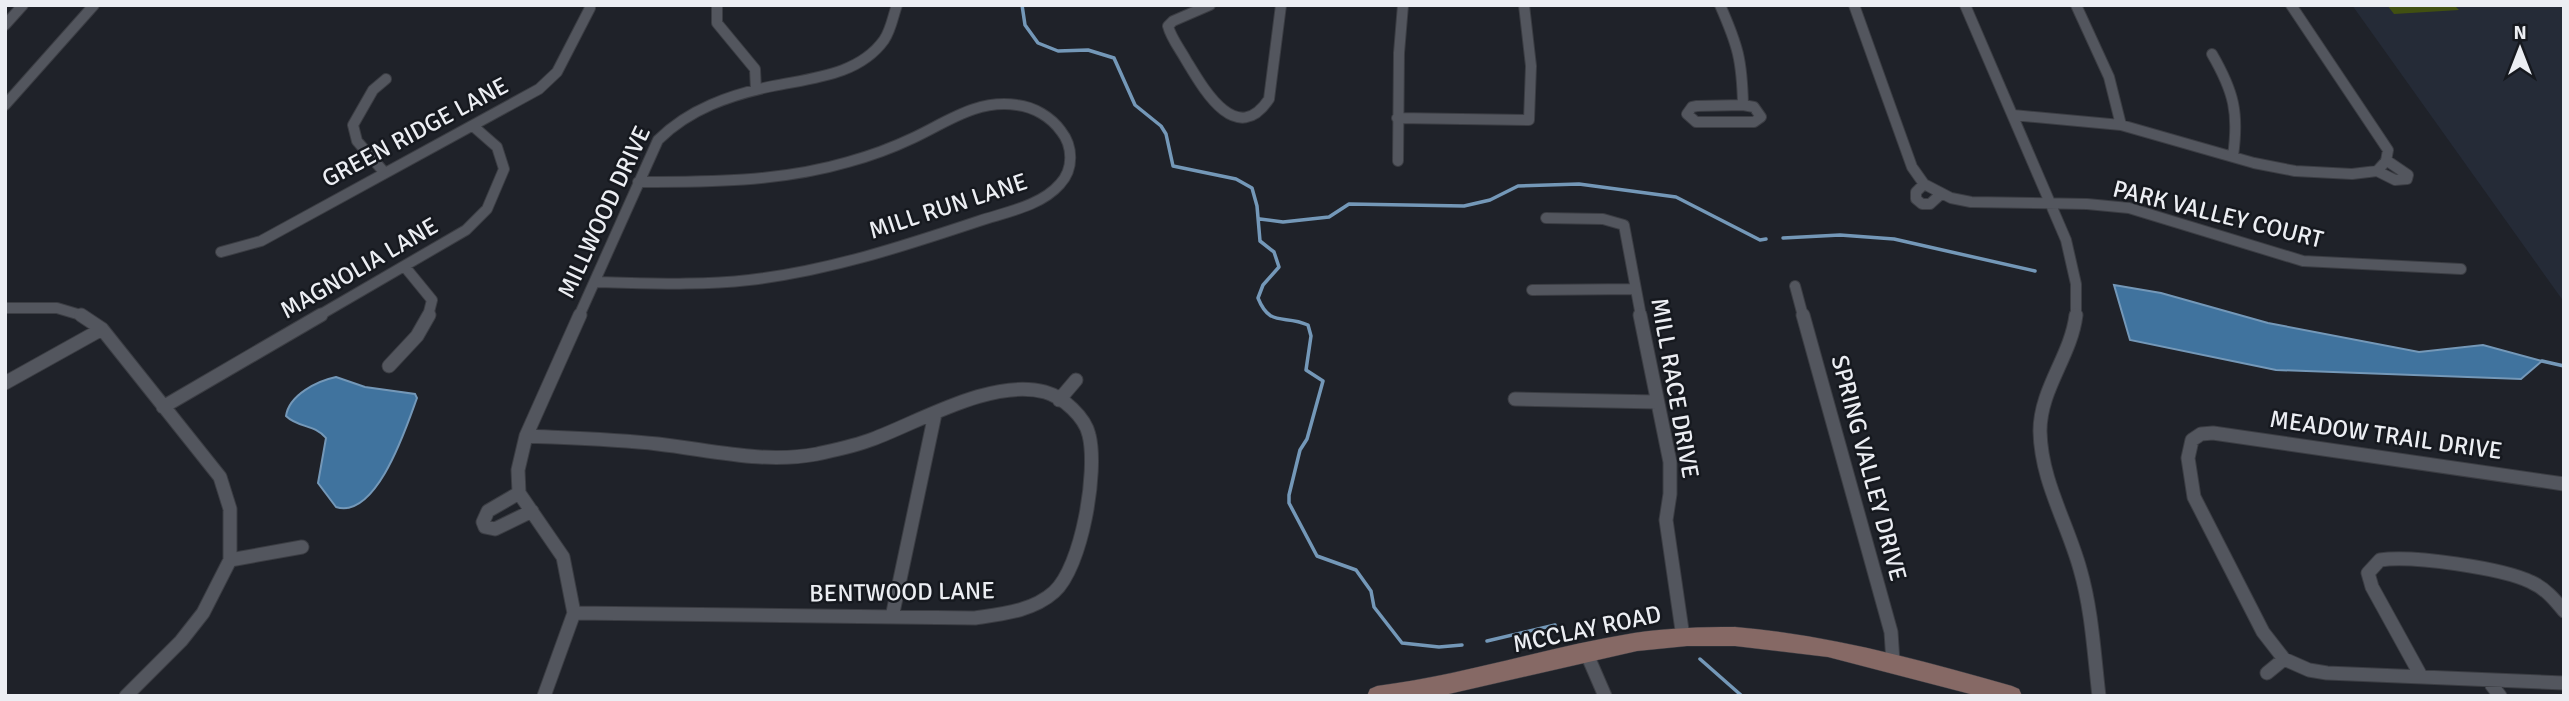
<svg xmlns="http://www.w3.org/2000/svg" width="2569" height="701" font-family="Signika,sans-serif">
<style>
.built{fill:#252b37}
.green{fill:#415011}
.water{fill:#40739e;stroke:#7498b8;stroke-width:2}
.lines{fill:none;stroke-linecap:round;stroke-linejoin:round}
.stream{stroke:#7498b8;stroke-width:3.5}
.minor-far1-casing{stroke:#3b3d43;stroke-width:12}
.minor-casing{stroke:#3b3d43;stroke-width:15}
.secondary-casing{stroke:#3b3d43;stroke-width:1}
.minor-far1{stroke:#53565e;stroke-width:10}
.minor{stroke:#53565e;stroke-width:13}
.secondary{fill:#866965;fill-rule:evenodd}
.labels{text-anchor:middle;stroke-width:5;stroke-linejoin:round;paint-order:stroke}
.street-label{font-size:24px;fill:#eceef3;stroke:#16191f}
</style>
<rect width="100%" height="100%" fill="#1f2229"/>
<!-- built -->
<path class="built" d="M2352,5H2564V302Z"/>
<!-- green -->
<path class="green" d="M2387,5H2454L2459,10L2394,14Z"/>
<!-- water -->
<path class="water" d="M2114,285L2161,293L2268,323L2419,352L2483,345L2542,361L2521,379L2276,370L2130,340Z
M336,377L365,387L415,394L417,398C407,425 377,520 336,507L318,483L326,438C315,424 298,428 286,416C289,395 317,381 336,377Z"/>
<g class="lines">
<!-- stream -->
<path class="stream" d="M1022,5L1025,25L1038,43L1058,51L1088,50L1114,58L1135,105L1161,126L1166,134L1173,166L1236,179L1252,188L1257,206L1260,241L1274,252L1279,267L1263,285L1258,298C1270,328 1284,314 1308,325L1311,336L1306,370L1323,381L1307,439L1300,450L1289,495V503L1317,556L1356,570L1371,591L1374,607L1402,643L1439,647L1462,645
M1260,219L1283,222L1329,217L1349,204L1464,206L1490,200L1518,186L1579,184L1676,197L1760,240L1766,239
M1783,238L1840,235L1894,239L2035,271
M2542,361L2564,366
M1487,641L1555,625
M1700,659L1742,696"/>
<defs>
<path id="minor-far1" d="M717,5V23L755,69L756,90
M1210,5L1173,21L1168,26C1171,38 1180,49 1186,60C1203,88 1236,148 1269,99L1281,5
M1720,5C1738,46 1742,60 1743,105
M1854,5L1912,167L1924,184L1951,198L1971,202L2087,204L2129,208L2303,261L2461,269
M1965,5L2066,240L2076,284V316
M2076,5L2109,77L2121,125
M2291,5L2388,150L2386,161L2377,171
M5,25L23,5
M2212,54C2234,92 2239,113 2233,156
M5,105L94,5
M1743,105L1754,107L1761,117L1754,122H1696L1687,114L1692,107L1697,106Z
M2013,115L2121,125L2254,163L2295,171L2352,174L2377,171
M1397,118L1529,120L1531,66L1524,5
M1398,161L1399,53L1403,5
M2377,171L2395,180L2407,179L2408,175L2386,160
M384,172L357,141L353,125L373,90L386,79
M1924,184L1916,192V199L1922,204H1930L1941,194
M1546,218L1603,219L1624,225L1641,316
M221,252L261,241L539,89L557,72L590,8L589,5
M405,267L432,300L428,316
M595,282C646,283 698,286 749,280C828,271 904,246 979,221C1006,212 1041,206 1060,184C1074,169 1073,146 1061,131C1051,117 1034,107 1017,105C977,99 947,122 913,138C892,148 870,156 848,162C780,182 708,182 638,182
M1795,286L1803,316
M1532,290L1635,289
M5,308H57L84,316
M318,316L466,230L487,209L504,169L497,147L473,126
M579,316L658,140C689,109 730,95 773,86C812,78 859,75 884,40C891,30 893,16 897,5"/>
<path id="minor" d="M81,315L102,329L220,477L230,509V560L203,613L181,641L126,696
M1640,315L1670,462V494L1666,520L1683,637
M1803,315L1891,632L1893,662
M2076,315C2071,356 2040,389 2040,431C2041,481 2067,522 2080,569C2092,610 2094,654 2099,696
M389,366L417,336L429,315
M5,383L102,329
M1515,399L1657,402
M1059,400L1076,380
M163,407L321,315
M526,436C570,438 614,439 658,444C711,450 763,464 817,454C835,450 855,446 873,439C921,421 992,378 1045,392C1063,397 1085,417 1089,435C1098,471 1082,567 1054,592C1033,611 1002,614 975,618L574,613
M2564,484L2213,433L2201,434L2192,440L2188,458L2194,497L2263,632L2284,659L2309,670L2327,673L2564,683
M519,493L488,511L483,522L485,527L495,529L532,511
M230,560L302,547
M892,617L935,414
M1586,652L1605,696
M2267,673L2284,659
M2421,676L2372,587L2368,573L2380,560C2412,555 2502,568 2531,582C2545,588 2555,600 2564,611
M2488,680L2500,696
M544,696L574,613L563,557L519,493L518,470L526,436L580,315"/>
<path id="secondary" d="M1735,627C1831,635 1920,660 2012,686L2019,689L2022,696H1978L1828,657L1735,646H1687L1637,651L1440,696H1367L1370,689L1377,686C1464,675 1547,647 1634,633C1667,628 1701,627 1735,627Z"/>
</defs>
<!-- minor-far1 casing -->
<use href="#minor-far1" class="minor-far1-casing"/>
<!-- minor casing -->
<use href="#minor" class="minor-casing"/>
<!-- secondary casing -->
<use href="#secondary" class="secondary-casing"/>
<!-- minor-far1 -->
<use href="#minor-far1" class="minor-far1"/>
<!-- minor -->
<use href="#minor" class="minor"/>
<!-- secondary -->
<use href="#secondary" class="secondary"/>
</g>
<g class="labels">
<!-- street labels -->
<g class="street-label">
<text transform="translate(415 132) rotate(-28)" y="8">GREEN RIDGE LANE</text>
<text transform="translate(948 206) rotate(-18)" y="8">MILL RUN LANE</text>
<text transform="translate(604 212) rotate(-65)" y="8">MILLWOOD DRIVE</text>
<text transform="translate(2218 214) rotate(14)" y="8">PARK VALLEY COURT</text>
<text transform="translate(359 268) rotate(-30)" y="8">MAGNOLIA LANE</text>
<text transform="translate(1675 388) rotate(80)" y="8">MILL RACE DRIVE</text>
<text transform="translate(2386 435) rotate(8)" y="8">MEADOW TRAIL DRIVE</text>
<text transform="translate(1869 468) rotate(75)" y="8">SPRING VALLEY DRIVE</text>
<text transform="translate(902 592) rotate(-1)" y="8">BENTWOOD LANE</text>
<text transform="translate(1587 629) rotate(-12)" y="8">MCCLAY ROAD</text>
</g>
</g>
<!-- border -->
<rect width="2569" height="701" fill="none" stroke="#eceef3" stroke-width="14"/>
<!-- north arrow -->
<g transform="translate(2520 49)" stroke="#16191f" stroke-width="5" paint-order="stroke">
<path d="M0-5L12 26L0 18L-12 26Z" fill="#eceef3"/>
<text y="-10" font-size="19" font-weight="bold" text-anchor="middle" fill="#eceef3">N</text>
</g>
</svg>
